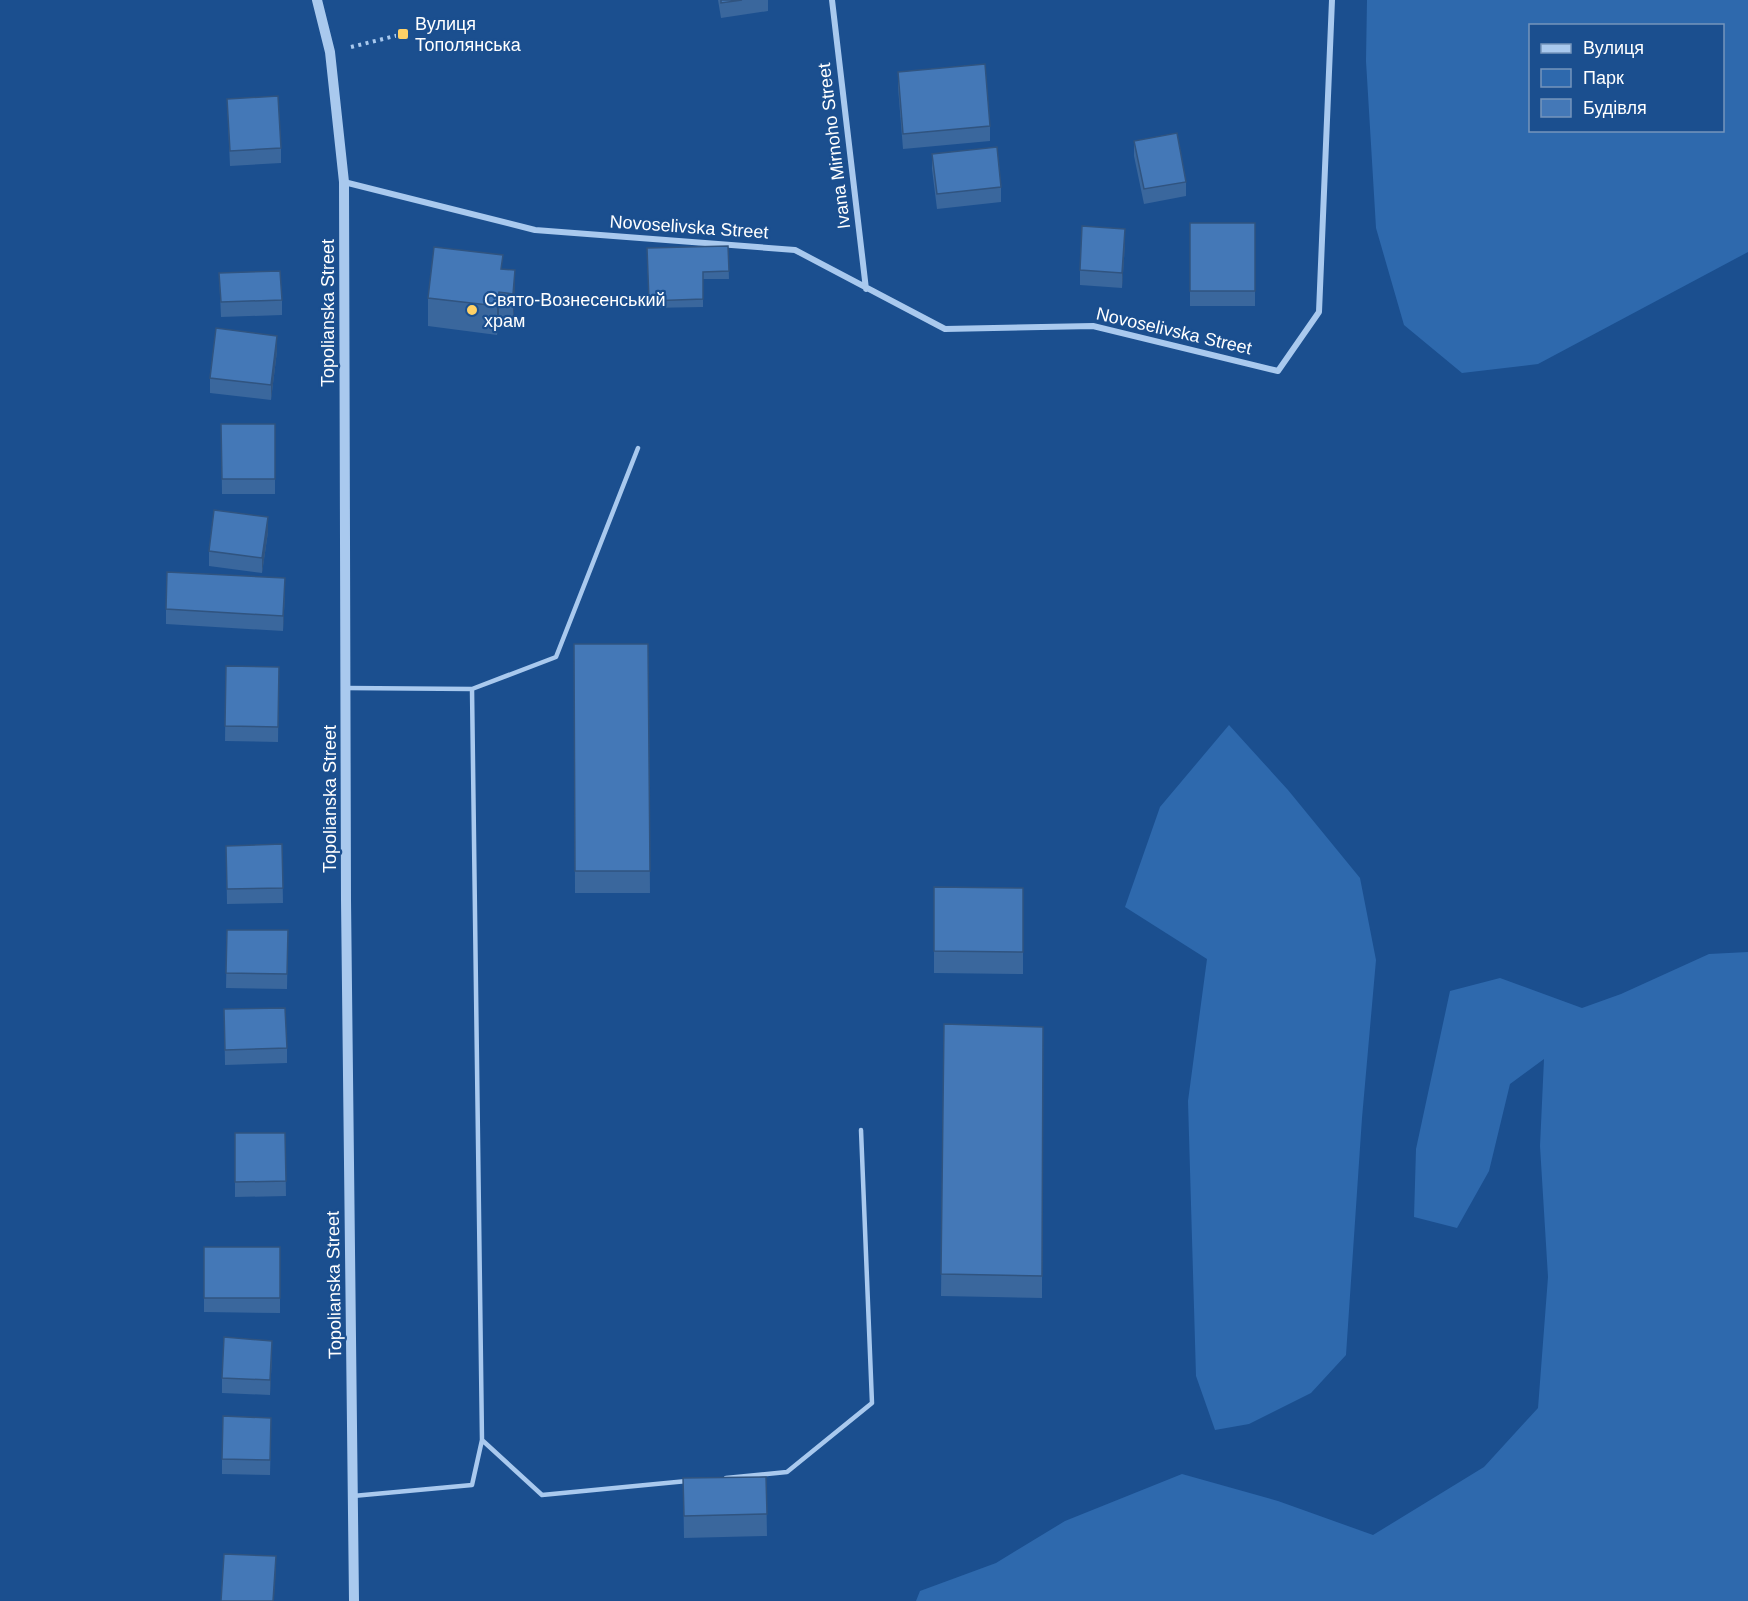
<svg xmlns="http://www.w3.org/2000/svg" width="1748" height="1601" font-family="Arial,sans-serif">
<style>
.green{fill:#2e69ad;fill-rule:evenodd}
.lines{fill:none;stroke-linecap:round;stroke-linejoin:round}
.path{stroke:#a9c9ee;stroke-width:4;stroke-dasharray:3 4.5;stroke-linecap:butt}
.service{stroke:#a9c9ee;stroke-width:4.5}
.minor{stroke:#a9c9ee;stroke-width:6}
.tertiary{stroke:#a9c9ee;stroke-width:10}
.wall{fill:#3a679d}
.shaded-wall{fill:#305480}
.building{fill:#4478b7;stroke:#305480;stroke-width:1.5}
.poi-dot{fill:#ffd166;stroke:#1b4f8f;stroke-width:2}
.labels{text-anchor:middle;stroke-width:4.5;stroke-linejoin:round;paint-order:stroke}
.poi-label{font-size:18px;fill:#fff;stroke:#1b4f8f;text-anchor:start}
.street-label{font-size:18px;fill:#fff;stroke:#1b4f8f}
</style>
<rect width="100%" height="100%" fill="#1b4f8f"/>
<!-- green -->
<path class="green" d="M1367,0H1748V252L1538,364L1462,373L1404,325L1376,228L1366,61ZM1530,26H1722V130H1530Z
M1229,725L1288,790L1360,878L1376,960L1362,1118L1346,1355L1311,1393L1249,1424L1215,1430L1196,1376L1188,1101L1207,959L1125,907L1160,807Z
M1748,952V1601H916L920,1591L996,1563L1065,1521L1182,1474L1278,1501L1373,1535L1484,1467L1538,1408L1548,1277L1540,1146L1544,1059L1510,1084L1489,1171L1457,1228L1414,1217L1416,1149L1450,991L1500,978L1582,1008L1621,994L1709,954Z"/>
<g class="lines">
<!-- path -->
<path class="path" d="M351,47L403,34"/>
<!-- service -->
<path class="service" d="M346,688L472,689L556,657L638,448
M472,689L482,1440L542,1495L687,1481
M726,1478L787,1472L872,1403L861,1130
M353,1496L472,1485L482,1440"/>
<!-- minor -->
<path class="minor" d="M832,0L866,289
M344,182L535,230L795,250L945,329L1093,326L1278,371L1319,312L1332,0"/>
<!-- tertiary -->
<path class="tertiary" d="M317,0L330,52L344,182L346,900L354,1601"/>
</g>
<!-- wall -->
<path class="wall" d="M718,0H768V11L721,18Z
M898,72L990,126V141L903,149L898,87Z
M227,99L281,148V163L230,166Z
M1134,141L1186,182V196L1144,204L1134,156Z
M932,154L1001,187V202L937,209L932,169Z
M1190,223H1255V306H1190Z
M1125,244L1122,288L1080,285V270Z
M728,246L729,279H703V307L649,308L647,248Z
M503,269L515,299L513,322L499,321L497,335L428,326V298Z
M219,273L282,300V315L221,317Z
M277,351L271,400L210,393V378Z
M221,424H275V494H222Z
M268,532L262,573L209,566V551Z
M285,593L283,631L166,624V609Z
M574,644H648L650,893H575Z
M226,666L279,667L278,742L225,741Z
M282,844L283,903L227,904L226,846Z
M934,887L1023,888V974L934,973Z
M227,930H288L287,989L226,988Z
M224,1009L287,1048V1063L225,1065Z
M944,1024L1043,1027L1042,1298L941,1296Z
M235,1133H285L286,1196L235,1197Z
M204,1247H280V1313L204,1312Z
M272,1356L270,1395L222,1393V1378Z
M271,1433L270,1475L222,1474V1459Z
M766,1477L767,1536L684,1538L683,1478Z"/>
<!-- shaded-wall -->
<path class="shaded-wall" d="M1125,229V244L1122,288V273Z
M515,270V299L513,322V294Z
M499,292V321L497,335V306Z
M277,336V351L271,400V385Z
M268,517V532L262,573V558Z
M285,578V593L283,631V616Z
M272,1341V1356L270,1395V1380Z
M276,1556V1571L274,1601H273Z"/>
<!-- building -->
<path class="building" d="M721,0H742L721,3Z
M985,64L990,126L903,134L898,72Z
M278,96L281,148L230,151L227,99Z
M1177,133L1186,182L1144,189L1134,141Z
M997,147L1001,187L937,194L932,154Z
M1190,223H1255V291H1190Z
M1082,226L1125,229L1122,273L1080,270Z
M728,246L729,271L703,272V299L649,301L647,248Z
M434,247L503,255L501,269L515,270L513,294L499,292L497,306L428,298Z
M280,271L282,300L221,302L219,273Z
M216,328L277,336L271,385L210,378Z
M221,424H275V479H222Z
M214,510L268,517L262,558L209,551Z
M167,572L285,578L283,616L166,609Z
M574,644H648L650,871H575Z
M226,666L279,667L278,727L225,726Z
M282,844L283,888L227,889L226,846Z
M934,887L1023,888V952L934,951Z
M227,930H288L287,974L226,973Z
M285,1008L287,1048L225,1050L224,1009Z
M944,1024L1043,1027L1042,1276L941,1274Z
M235,1133H285L286,1181L235,1182Z
M204,1247H280V1298H204Z
M224,1337L272,1341L270,1380L222,1378Z
M223,1416L271,1418L270,1460L222,1459Z
M766,1477L767,1514L684,1516L683,1478Z
M224,1554L276,1556L273,1601H221Z"/>
<!-- markers -->
<g class="poi-dot">
<rect x="397" y="28" width="12" height="12" rx="3"/>
<circle cx="472" cy="310" r="6"/>
</g>
<g class="labels">
<!-- poi labels -->
<g class="poi-label">
<text x="415" y="30">Вулиця<tspan x="415" dy="21">Тополянська</tspan></text>
<text x="484" y="306">Свято-Вознесенський<tspan x="484" dy="21">храм</tspan></text>
</g>
<!-- street labels -->
<g class="street-label">
<text transform="translate(834 146) rotate(-97)" y="6">Ivana Mirnoho Street</text>
<text transform="translate(689 227) rotate(4)" y="6">Novoselivska Street</text>
<text transform="translate(328 313) rotate(-90)" y="6">Topolianska Street</text>
<text transform="translate(1174 331) rotate(13)" y="6">Novoselivska Street</text>
<text transform="translate(330 799) rotate(-90)" y="6">Topolianska Street</text>
<text transform="translate(334 1285) rotate(-91)" y="6">Topolianska Street</text>
</g>
</g>
<!-- legend -->
<rect x="1529" y="24" width="195" height="108" fill="#1b4f8f" stroke="#7695bc" stroke-width="1.5"/>
<rect x="1541" y="44" width="30" height="9" fill="#a9c9ee" stroke="#7695bc" stroke-width="1.5"/>
<text x="1583" y="54" font-size="18" fill="#ffffff">Вулиця</text>
<rect x="1541" y="69" width="30" height="18" fill="#2e69ad" stroke="#7695bc" stroke-width="1.5"/>
<text x="1583" y="84" font-size="18" fill="#ffffff">Парк</text>
<rect x="1541" y="99" width="30" height="18" fill="#4478b7" stroke="#7695bc" stroke-width="1.5"/>
<text x="1583" y="114" font-size="18" fill="#ffffff">Будівля</text>
</svg>
